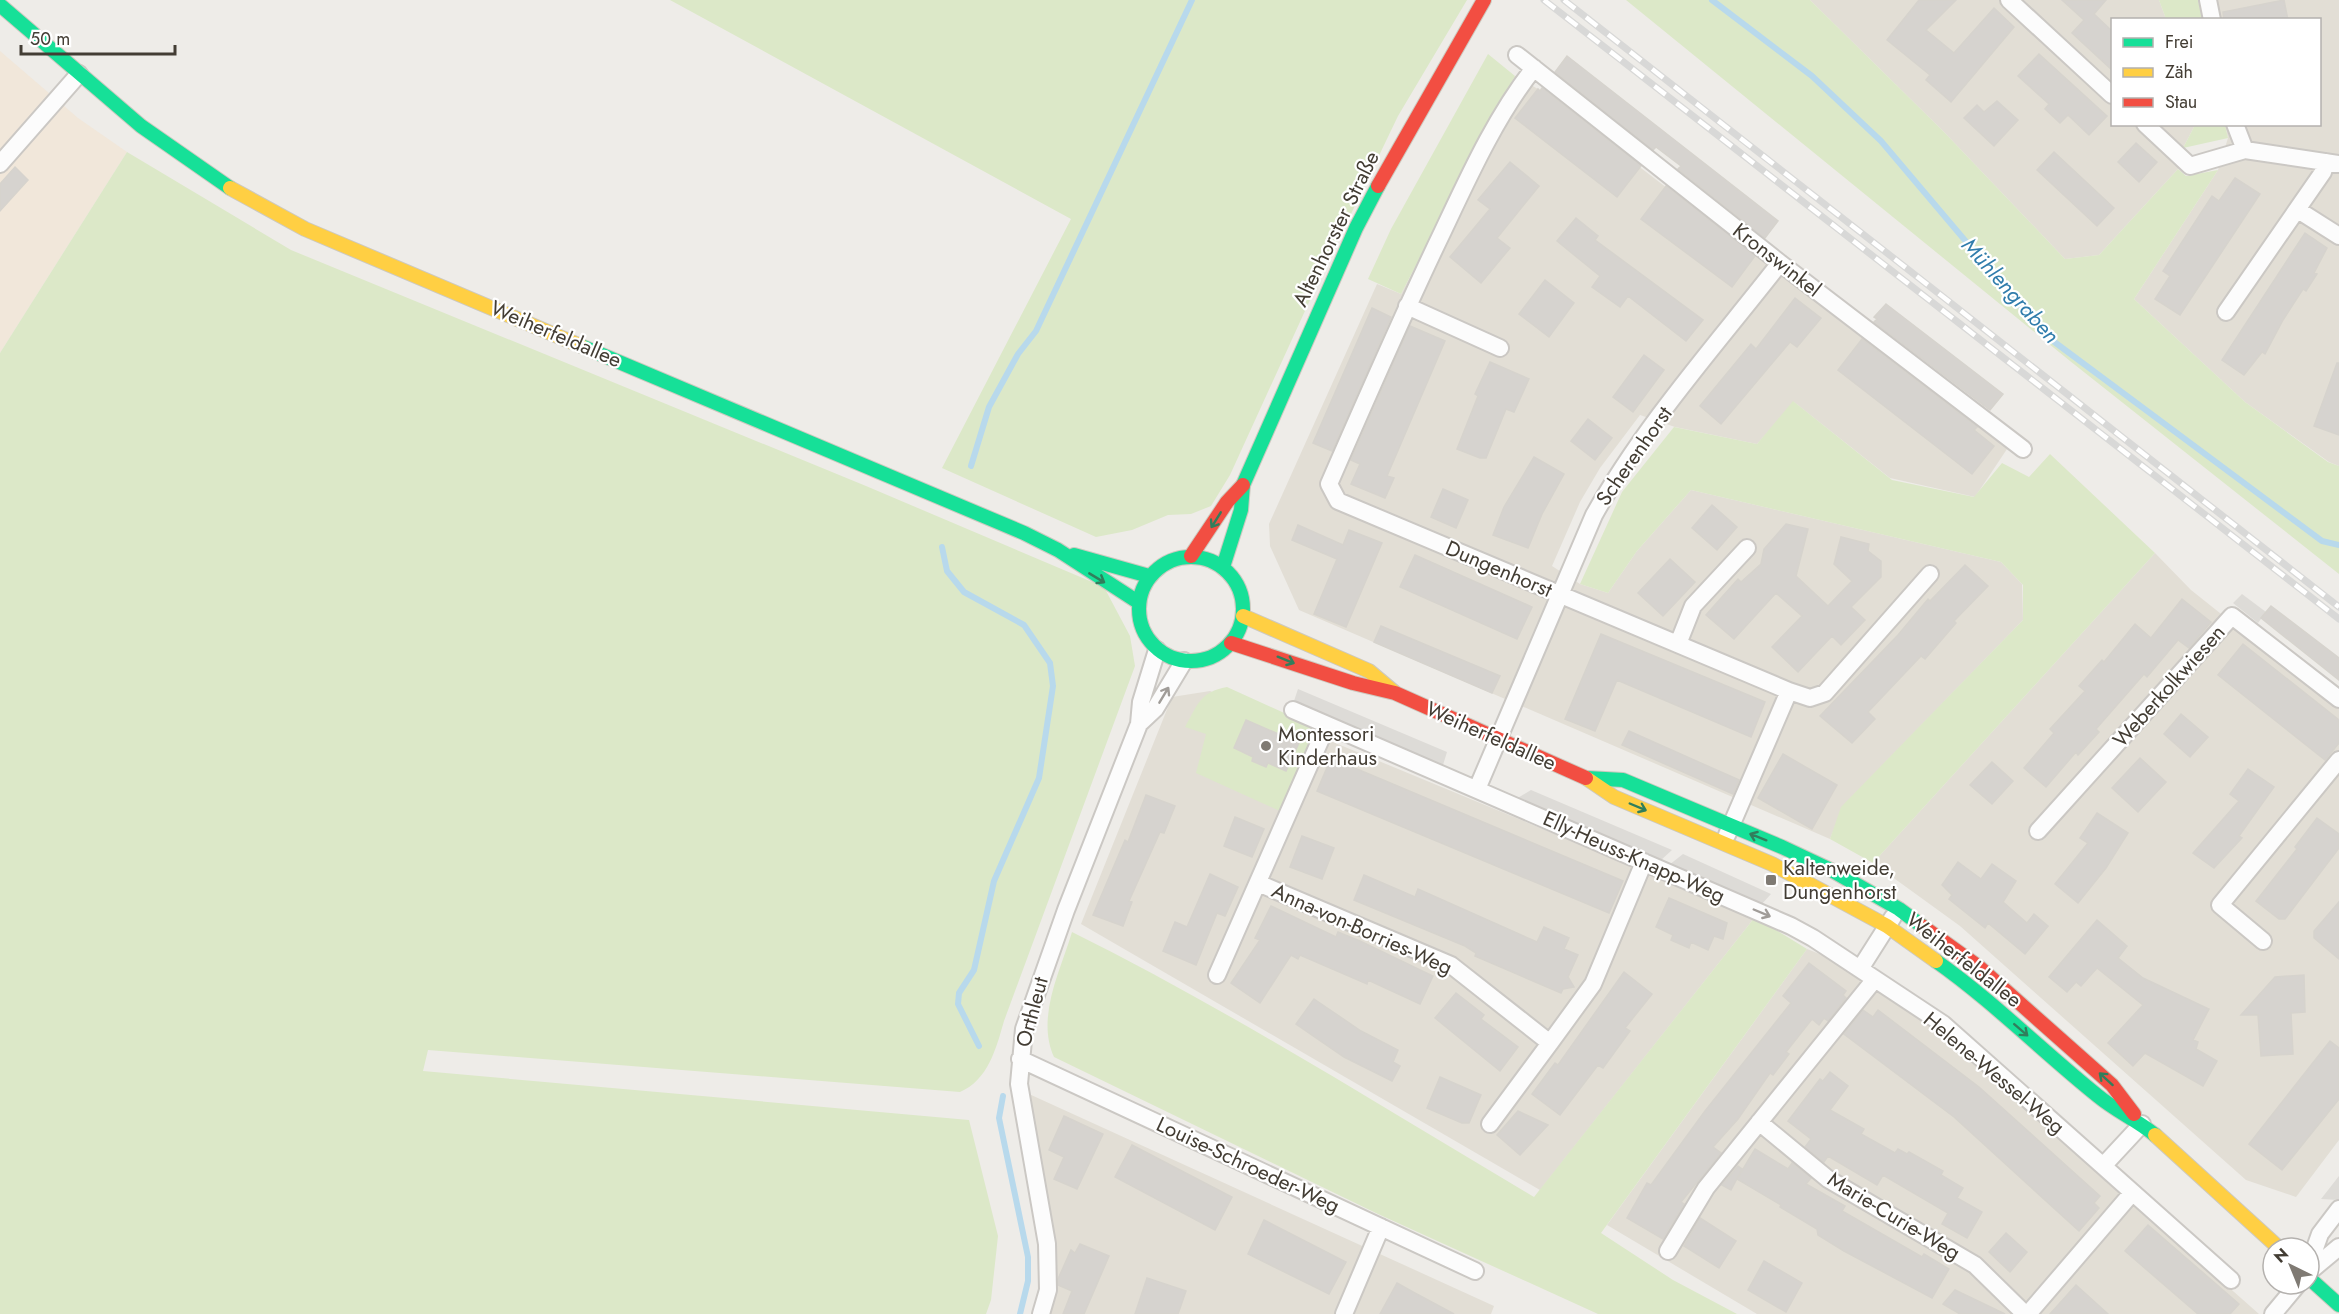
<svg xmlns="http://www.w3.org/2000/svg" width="2339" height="1314" font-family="Jost,sans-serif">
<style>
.residential{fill:#e2ded5}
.commercial{fill:#f1e7da}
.green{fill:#dce8c8}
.parking{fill:#dddbd7}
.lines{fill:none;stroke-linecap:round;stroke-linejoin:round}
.stream{stroke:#b8d9ec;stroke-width:6}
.building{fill:#d6d3cf;stroke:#d6d3cd;stroke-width:1.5}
.street-casing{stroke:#cbc8c4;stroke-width:20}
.fast-casing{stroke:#cdc9bf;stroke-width:16}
.slow-casing{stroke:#cdc9bf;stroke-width:16}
.jam-casing{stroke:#cdc9bf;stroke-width:16}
.street{stroke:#fcfcfc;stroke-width:16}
.fast{stroke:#16e098;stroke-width:14}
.slow{stroke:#ffcf43;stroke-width:14}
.jam{stroke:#f24e42;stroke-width:14}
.rail-casing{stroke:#d8d8d7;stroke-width:7}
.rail{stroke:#fff;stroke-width:4.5;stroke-dasharray:14;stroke-linecap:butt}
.oneway{stroke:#317e5c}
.oneway2{stroke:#a09c98}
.poi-dot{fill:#7f7a73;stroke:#fff;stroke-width:2}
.labels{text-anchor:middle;stroke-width:4.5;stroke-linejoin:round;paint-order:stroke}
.street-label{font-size:21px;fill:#433d34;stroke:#fff}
.poi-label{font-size:21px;fill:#433d34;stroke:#fff;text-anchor:start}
.water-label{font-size:22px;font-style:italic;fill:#317dac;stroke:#fff}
</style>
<rect width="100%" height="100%" fill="#eeece8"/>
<!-- residential -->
<path class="residential" d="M1810,0H2159L2166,19L2112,20V124L2195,125L2183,148L2178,169L2099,255L2065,259L1944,132Z
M2198,0H2339V466L2329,462L2245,402L2134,299L2218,170L2228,138L2225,125L2320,124V20L2202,19Z
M1515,76L1538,89L2007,449L1975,497L1890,478L1794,402L1757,444L1675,427L1640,415L1600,468L1580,502L1552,566L1580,584L1608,593L1637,551L1691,490L2001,562L2022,584L2023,620L1843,806L1830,839L1299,610L1270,546L1269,524L1377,284L1401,294Z
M2155,553L2191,590L2339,708V1140L2296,1197L2246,1180L1960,926L1873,863Z
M1210,691L1755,917L1540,1190L1081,924L1172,697Z
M1807,949L1827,957L1947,1038L2259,1314H1757L1607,1225Z
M1029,1094L1494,1306L1491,1314H1047Z"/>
<!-- commercial -->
<path class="commercial" d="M0,51L78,118L127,152L0,353Z"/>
<!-- green -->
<path class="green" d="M670,0H1467L1398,116L1315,289L1230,475L1211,506L1191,514L1168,515L1132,530L1096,537L942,468L1071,219Z
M1626,0H1810L1944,132L2065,259L2099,255L2178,169L2186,176L2218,170L2134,299L2245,402L2328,462L2339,466V574L2070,361Z
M2159,0H2198L2202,19H2166Z
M1488,54L1515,76L1401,294L1368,279L1391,229Z
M2195,125H2225L2228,138L2183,148Z
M127,152L291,250L866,486L1104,587L1130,636L1135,666L1004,1021C996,1049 988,1080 960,1092L428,1050L423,1071L969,1120L998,1236L991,1300L986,1314H0V353Z
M1793,401L1892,480L1974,497L2002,463L2029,477L2050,454L2155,553L1873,863L1830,839L1841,807L2023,620V585L2001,562L1691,490L1637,551L1608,593L1580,584L1622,492L1674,427L1757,444Z
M1227,687L1315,727L1280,811L1196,773L1206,734L1185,727C1198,704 1200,692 1227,687Z
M1755,917L1807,949L1601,1233L1673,1280L1737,1314H1598L1378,1214L1054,1057C1036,1017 1060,972 1072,932C1231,1011 1382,1107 1534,1197Z"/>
<!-- parking -->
<path class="parking" d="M2242,594L2266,612L2258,623L2233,603Z
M1298,689L1447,752L1443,765L1294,701Z
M1531,790L1672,850L1660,861L1516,799Z
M1683,854L1771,894L1761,905L1669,865Z
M2339,1176V1200L2321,1199Z"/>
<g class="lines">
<!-- stream -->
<path class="stream" d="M1712,0L1812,76L1881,141L2045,335L2322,541L2339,545
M971,466L989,407L1018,354L1036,331L1192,0
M942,547L947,571L964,592L1024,625L1050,663L1053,686L1039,778L994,881L974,970L959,993L958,1004L979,1046
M1003,1096L999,1118L1028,1257V1281L1020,1314"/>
</g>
<!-- building -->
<path class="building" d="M1919,0H1956L1926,30L1954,53L1994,8L2014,27L1951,102L1926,80L1930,75L1887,40Z
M2062,0H2106L2094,14L2112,31V70L2072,33L2084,20Z
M2284,0L2288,20H2224L2223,12Z
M2039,54L2107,116L2089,135L2068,115L2060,123L2045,109L2049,104L2018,76Z
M1567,56L1778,221L1765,238L1678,169L1681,166L1656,147L1653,150L1555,72Z
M1542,88L1641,166L1617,197L1515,118L1538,89L1540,91Z
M1997,101L2018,120L1994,146L1964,118L1977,105L1984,112Z
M2136,143L2157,162L2139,182L2118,162Z
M2054,152L2114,208L2097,226L2037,170Z
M1510,162L1539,186L1497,238L1510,248L1481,283L1450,257L1490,209L1478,200Z
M15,167L28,180L0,211V184Z
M2235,178L2260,194L2180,315L2155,299L2170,276L2163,271L2212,196L2219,201Z
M1666,186L1755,256L1732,287L1641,219Z
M1576,218L1598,236L1595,240L1703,320L1686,341L1628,296L1620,307L1592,287L1600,276L1557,241Z
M2305,233L2327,248L2314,273L2317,274L2306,291L2303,289L2283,320L2265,354L2262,352L2244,375L2222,360Z
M1545,280L1574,303L1549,337L1519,314Z
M1795,298L1821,318L1797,347L1790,342L1721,424L1700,406L1751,344L1756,349Z
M1886,304L2003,394L1990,410L1874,322L1877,319L1874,317Z
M1372,308L1391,317L1332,451L1313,443Z
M1410,326L1445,341L1387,476L1394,478L1385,498L1351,484L1360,464L1351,460Z
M1862,339L1977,427L1974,430L1994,446L1972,474L1838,370Z
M1644,355L1664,370L1633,412L1613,397Z
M1490,362L1529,379L1514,412L1506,409L1486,458H1480L1457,449L1478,396L1475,394Z
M2337,363H2339V435L2314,426Z
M1588,419L1612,438L1595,460L1571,441Z
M1534,457L1564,474L1542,514L1528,548L1493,535L1504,507Z
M1443,489L1468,500L1456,528L1431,517Z
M1712,505L1737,527L1717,550L1692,528Z
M1786,524L1808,529L1796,576L1828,606L1852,581L1834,564L1841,537L1869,544L1868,551L1881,561V577L1851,607L1865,620L1841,645L1832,636L1798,672L1772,647L1802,616L1776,593L1734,639L1706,615L1738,579L1741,582L1761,564L1764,549Z
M1298,525L1343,545L1349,530L1382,543L1346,627L1314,614L1337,559L1292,540Z
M1415,555L1532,607L1517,639L1400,587Z
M1670,559L1695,582L1663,616L1638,593Z
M1965,565L1988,586L1954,621L1956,623L1925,659L1921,656L1868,712L1875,719L1852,743L1820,716L1898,635L1928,599L1930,601Z
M2182,599L2211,622L2189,648L2178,640L2147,677L2144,674L2096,729L2099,732L2078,755L2076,752L2046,787L2024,768L2054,733L2050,729L2085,691L2079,686L2102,660L2104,662L2135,624L2151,638Z
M2271,606L2339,658V680L2261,618Z
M1381,626L1500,676L1492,693L1374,642Z
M1601,634L1765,702L1751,737L1617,680L1595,731L1565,719Z
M2243,644L2339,720V743L2325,760L2218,675Z
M2181,714L2208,737L2190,757L2164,734Z
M1246,720L1299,743L1286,771L1268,763L1266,767L1252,761L1253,757L1234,748Z
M1629,731L1739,780L1733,794L1622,745Z
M1783,754L1837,785L1812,829L1758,798Z
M1331,758L1623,881L1609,913L1317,791Z
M2140,758L2166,782L2138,812L2112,788Z
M1992,762L2013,781L1992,804L1970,785Z
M2248,769L2274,787L2239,836L2242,838L2214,868L2193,853L2239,801L2230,794Z
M1146,795L1175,806L1164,833L1160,832L1129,901L1132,902L1123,926L1093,915L1125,840L1128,842Z
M2097,813L2128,833L2106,868L2078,903L2055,884L2088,843L2080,838Z
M1235,817L1264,829L1252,857L1224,846Z
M2317,818L2339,834V848L2285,919H2279L2256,901L2297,849L2295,847Z
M1302,836L1334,848L1322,879L1290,867Z
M1958,862L1981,879L1992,864L2016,881L2003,902L2027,923L2034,914L2048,926L2025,954L1988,923L1985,928L1949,899L1952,895L1942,885Z
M1210,874L1238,887L1225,916L1217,913L1196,965L1163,951L1175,922L1187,927Z
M1364,875L1415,897L1418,889L1537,942L1544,927L1569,938L1564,949L1578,955L1568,977L1574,987L1563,989L1561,993L1475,956L1476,953L1465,946L1354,900Z
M1669,898L1727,923L1723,939L1714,936L1708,950L1691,942L1689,948L1671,940L1673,935L1656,927Z
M2339,902V959L2314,938V931Z
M1271,906L1336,937L1338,932L1360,941L1433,976L1420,1004L1368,980L1367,984L1300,955L1298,959L1291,955L1260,1003L1231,983L1260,940L1255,938Z
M2097,920L2127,946L2118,958L2143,978L2209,1009L2193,1040L2198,1042L2196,1049L2217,1061L2203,1086L2145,1053L2133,1066L2108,1043L2143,1005L2097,968L2081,986L2076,982L2067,992L2049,977Z
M1809,963L1846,991L1843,995L1846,998L1828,1021L1824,1018L1819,1025L1812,1019L1786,1052L1789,1054L1773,1075L1770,1073L1738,1119L1713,1147L1721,1153L1681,1202L1684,1204L1663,1239L1627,1218L1647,1183L1651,1185L1705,1111L1791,1003L1783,996Z
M1624,972L1652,994L1625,1028L1630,1031L1603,1068L1598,1065L1560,1115L1532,1094L1555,1063L1558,1065Z
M2304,975L2305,1012L2291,1013L2293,1054L2261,1056L2258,1015H2241L2275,977Z
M1456,993L1484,1015L1481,1019L1518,1047L1500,1071L1435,1018Z
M1314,999L1361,1031L1398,1050L1393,1062L1400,1066L1392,1081L1344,1057L1296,1024Z
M1863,1010L1873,1017L1878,1010L1979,1087L2100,1196L2094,1203L2099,1208L2079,1231L1954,1117L1844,1034Z
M2330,1041L2339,1048V1099L2282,1170L2249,1144Z
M1830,1072L1848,1086L1830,1110L1864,1129L1861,1134L1895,1153L1898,1149L1907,1154L1909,1152L1943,1171L1941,1175L1963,1188L1957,1198L1982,1212L1967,1238L1942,1224L1948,1213L1883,1175L1877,1185L1828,1156L1824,1162L1805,1147L1811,1139L1788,1121L1820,1079L1823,1081Z
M1440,1077L1481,1095L1469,1123H1462L1427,1108Z
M1518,1111L1548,1125L1520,1155L1497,1135Z
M1064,1116L1103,1134L1077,1189L1054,1179L1064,1157L1049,1150Z
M1132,1145L1232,1197L1215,1230L1115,1177Z
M1755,1149L1788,1169L1792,1163L1811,1178L1806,1184L1845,1206L1842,1211L1922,1257L1924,1254L1949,1269L1932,1298L1844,1251L1818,1235L1817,1229L1780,1207L1781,1205L1737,1179Z
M1738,1166L1742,1169L1731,1190L1722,1185Z
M1700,1218L1736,1241L1719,1268L1684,1246Z
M1264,1220L1346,1262L1329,1294L1248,1254Z
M2148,1225L2239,1304L2230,1314H2198L2125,1251Z
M2006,1233L2027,1252L2010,1272L1989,1252Z
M1080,1244L1109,1256L1084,1314H1063L1072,1291L1058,1285V1279L1071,1250L1075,1253Z
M1764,1261L1802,1283L1786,1312L1748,1290Z
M1147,1278L1186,1291L1178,1314H1135Z
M1397,1283L1413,1292L1454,1314H1380Z
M2076,1285L2108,1314H2050Z
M1955,1290L2005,1314H1960L1943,1304Z"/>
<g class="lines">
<defs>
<path id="street" d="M2009,0L2112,95
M2208,0L2212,20
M1517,55L1780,263L2023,449
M1534,68C1496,116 1469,176 1443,231C1403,314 1366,399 1329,484L1338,501L1789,691L1727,835
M2145,124L2190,166L2245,150L2339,164
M2235,124L2245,150
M0,164L79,74
M2298,210L2339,236
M1407,306L1500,348
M2226,312L2323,172L2326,162
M1678,644L1693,606L1747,548
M1789,691L1810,698L1825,693L1930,574
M1293,710L1791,926L1813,938L1943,1024L2103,1166
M1139,724L1155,709L1184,661
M1477,789L1594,515C1645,424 1716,345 1780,263
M2038,831L2232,616L2339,699
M1258,883L1451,965L1550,1043L1593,984L1644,862
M2263,941L2220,905L2339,760
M1860,969L1893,917
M1217,975L1327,725
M1020,1059L1475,1271
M1759,1122L1828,1179L1975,1265L2025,1314
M1490,1124L1550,1043
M2142,1124L2103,1166L2231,1280
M1668,1251L1706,1188L1875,979
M2309,1265L2320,1234L2339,1209
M2309,1272L2339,1247
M1041,1314L1048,1290L1047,1244L1019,1084L1024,1029L1066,910L1139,724L1141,702L1157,650
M1344,1314L1381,1227
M2028,1314L2132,1193
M2273,1314L2298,1284"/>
<path id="fast" d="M0,5L141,126L230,188
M581,346L1024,533L1058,550L1138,602
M1074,555L1149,576
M1139 609a52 52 0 1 1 104 0a52 52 0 1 1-104 0Z
M1223,567L1241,510L1243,485L1356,228L1378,186
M1587,778L1623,780L1782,847L1833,871L1899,909L1922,926
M1936,961C1994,1002 2043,1052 2098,1096C2116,1111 2137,1120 2155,1135
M2309,1278L2339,1305"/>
<path id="slow" d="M230,188L305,229L581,346
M1243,616L1369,671L1394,692
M1586,778L1614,797L1772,864L1887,926L1936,961
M2155,1135L2279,1248"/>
<path id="jam" d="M1378,186L1484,0
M1191,556L1227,502L1243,485
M1231,643L1353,683L1395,693L1586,778
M1922,926L1979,967L2112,1085L2134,1114"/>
</defs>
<!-- street casing -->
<use href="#street" class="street-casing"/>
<!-- fast casing -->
<use href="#fast" class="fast-casing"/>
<!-- slow casing -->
<use href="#slow" class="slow-casing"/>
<!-- jam casing -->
<use href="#jam" class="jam-casing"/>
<!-- street -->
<use href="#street" class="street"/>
<!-- fast -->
<use href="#fast" class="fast"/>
<!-- slow -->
<use href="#slow" class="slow"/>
<!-- jam -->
<use href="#jam" class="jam"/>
<defs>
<path id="rail" d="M1544,0L2339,619
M1564,0L2339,607"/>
</defs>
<!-- rail casing -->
<use href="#rail" class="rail-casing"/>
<!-- rail -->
<use href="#rail" class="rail"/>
</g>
<!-- one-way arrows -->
<defs><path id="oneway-shaft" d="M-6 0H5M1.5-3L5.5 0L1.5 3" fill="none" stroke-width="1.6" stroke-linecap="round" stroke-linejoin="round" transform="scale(1.5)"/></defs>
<g class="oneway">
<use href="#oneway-shaft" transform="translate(1216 520) rotate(122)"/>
<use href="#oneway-shaft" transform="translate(1097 578) rotate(31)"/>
<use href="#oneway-shaft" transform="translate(1286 660) rotate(22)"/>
<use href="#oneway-shaft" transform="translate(1638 807) rotate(23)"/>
<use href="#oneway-shaft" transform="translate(1758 837) rotate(-158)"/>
<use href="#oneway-shaft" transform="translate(2021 1030) rotate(41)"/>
<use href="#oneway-shaft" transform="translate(2106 1079) rotate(-138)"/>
</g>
<g class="oneway2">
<use href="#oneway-shaft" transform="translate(1164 695) rotate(-59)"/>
<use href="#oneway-shaft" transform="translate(1762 913) rotate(23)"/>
</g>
<!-- markers -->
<g class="poi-dot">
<circle cx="1266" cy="746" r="6"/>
<rect x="1765" y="874" width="12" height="12" rx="3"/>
</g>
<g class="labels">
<!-- street labels -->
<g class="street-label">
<text transform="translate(1336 229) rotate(-64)" y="7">Altenhorster Straße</text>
<text transform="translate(1777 260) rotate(38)" y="7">Kronswinkel</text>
<text transform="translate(556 334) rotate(23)" y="7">Weiherfeldallee</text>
<text transform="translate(1634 456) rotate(-55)" y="7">Scherenhorst</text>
<text transform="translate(1499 569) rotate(23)" y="7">Dungenhorst</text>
<text transform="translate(2169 686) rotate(-48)" y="7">Weberkolkwiesen</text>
<text transform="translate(1491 736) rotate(24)" y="7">Weiherfeldallee</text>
<text transform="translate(1634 857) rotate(24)" y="7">Elly-Heuss-Knapp-Weg</text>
<text transform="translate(1362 929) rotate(24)" y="7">Anna-von-Borries-Weg</text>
<text transform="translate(1964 960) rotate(38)" y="7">Weiherfeldallee</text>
<text transform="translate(1032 1012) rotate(-75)" y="7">Orthleut</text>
<text transform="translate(1994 1073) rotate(40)" y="7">Helene-Wessel-Weg</text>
<text transform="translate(1248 1165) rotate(25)" y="7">Louise-Schroeder-Weg</text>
<text transform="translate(1894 1216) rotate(31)" y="7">Marie-Curie-Weg</text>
</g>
<!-- poi labels -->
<g class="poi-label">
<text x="1278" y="741">Montessori<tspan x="1278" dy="24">Kinderhaus</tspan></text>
<text x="1783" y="875">Kaltenweide,<tspan x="1783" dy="24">Dungenhorst</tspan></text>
</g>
<!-- water labels -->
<g class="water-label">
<text transform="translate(2011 290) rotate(48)" y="8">Mühlengraben</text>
</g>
</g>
<!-- legend -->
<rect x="2111" y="18" width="210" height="108" fill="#ffffff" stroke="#b4b1ae" stroke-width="1.5"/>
<rect x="2123" y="38" width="30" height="9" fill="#16e098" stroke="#b4b1ae" stroke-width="1.5"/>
<text x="2165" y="48" font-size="18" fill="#433d34">Frei</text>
<rect x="2123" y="68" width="30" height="9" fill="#ffcf43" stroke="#b4b1ae" stroke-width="1.5"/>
<text x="2165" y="78" font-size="18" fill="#433d34">Zäh</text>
<rect x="2123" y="98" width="30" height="9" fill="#f24e42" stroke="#b4b1ae" stroke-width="1.5"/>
<text x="2165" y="108" font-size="18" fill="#433d34">Stau</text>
<!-- north arrow -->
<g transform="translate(2291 1266) rotate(317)"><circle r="28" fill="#ffffff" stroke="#b4b1ae" stroke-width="1.5"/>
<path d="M0-4.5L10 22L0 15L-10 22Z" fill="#7f7a73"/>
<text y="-9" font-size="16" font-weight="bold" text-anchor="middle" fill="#433d34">N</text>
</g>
<!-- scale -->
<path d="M21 45v9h154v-9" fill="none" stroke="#433d34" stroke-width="3"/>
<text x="30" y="45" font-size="18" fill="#433d34" stroke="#ffffff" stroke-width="4.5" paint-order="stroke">50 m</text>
</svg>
